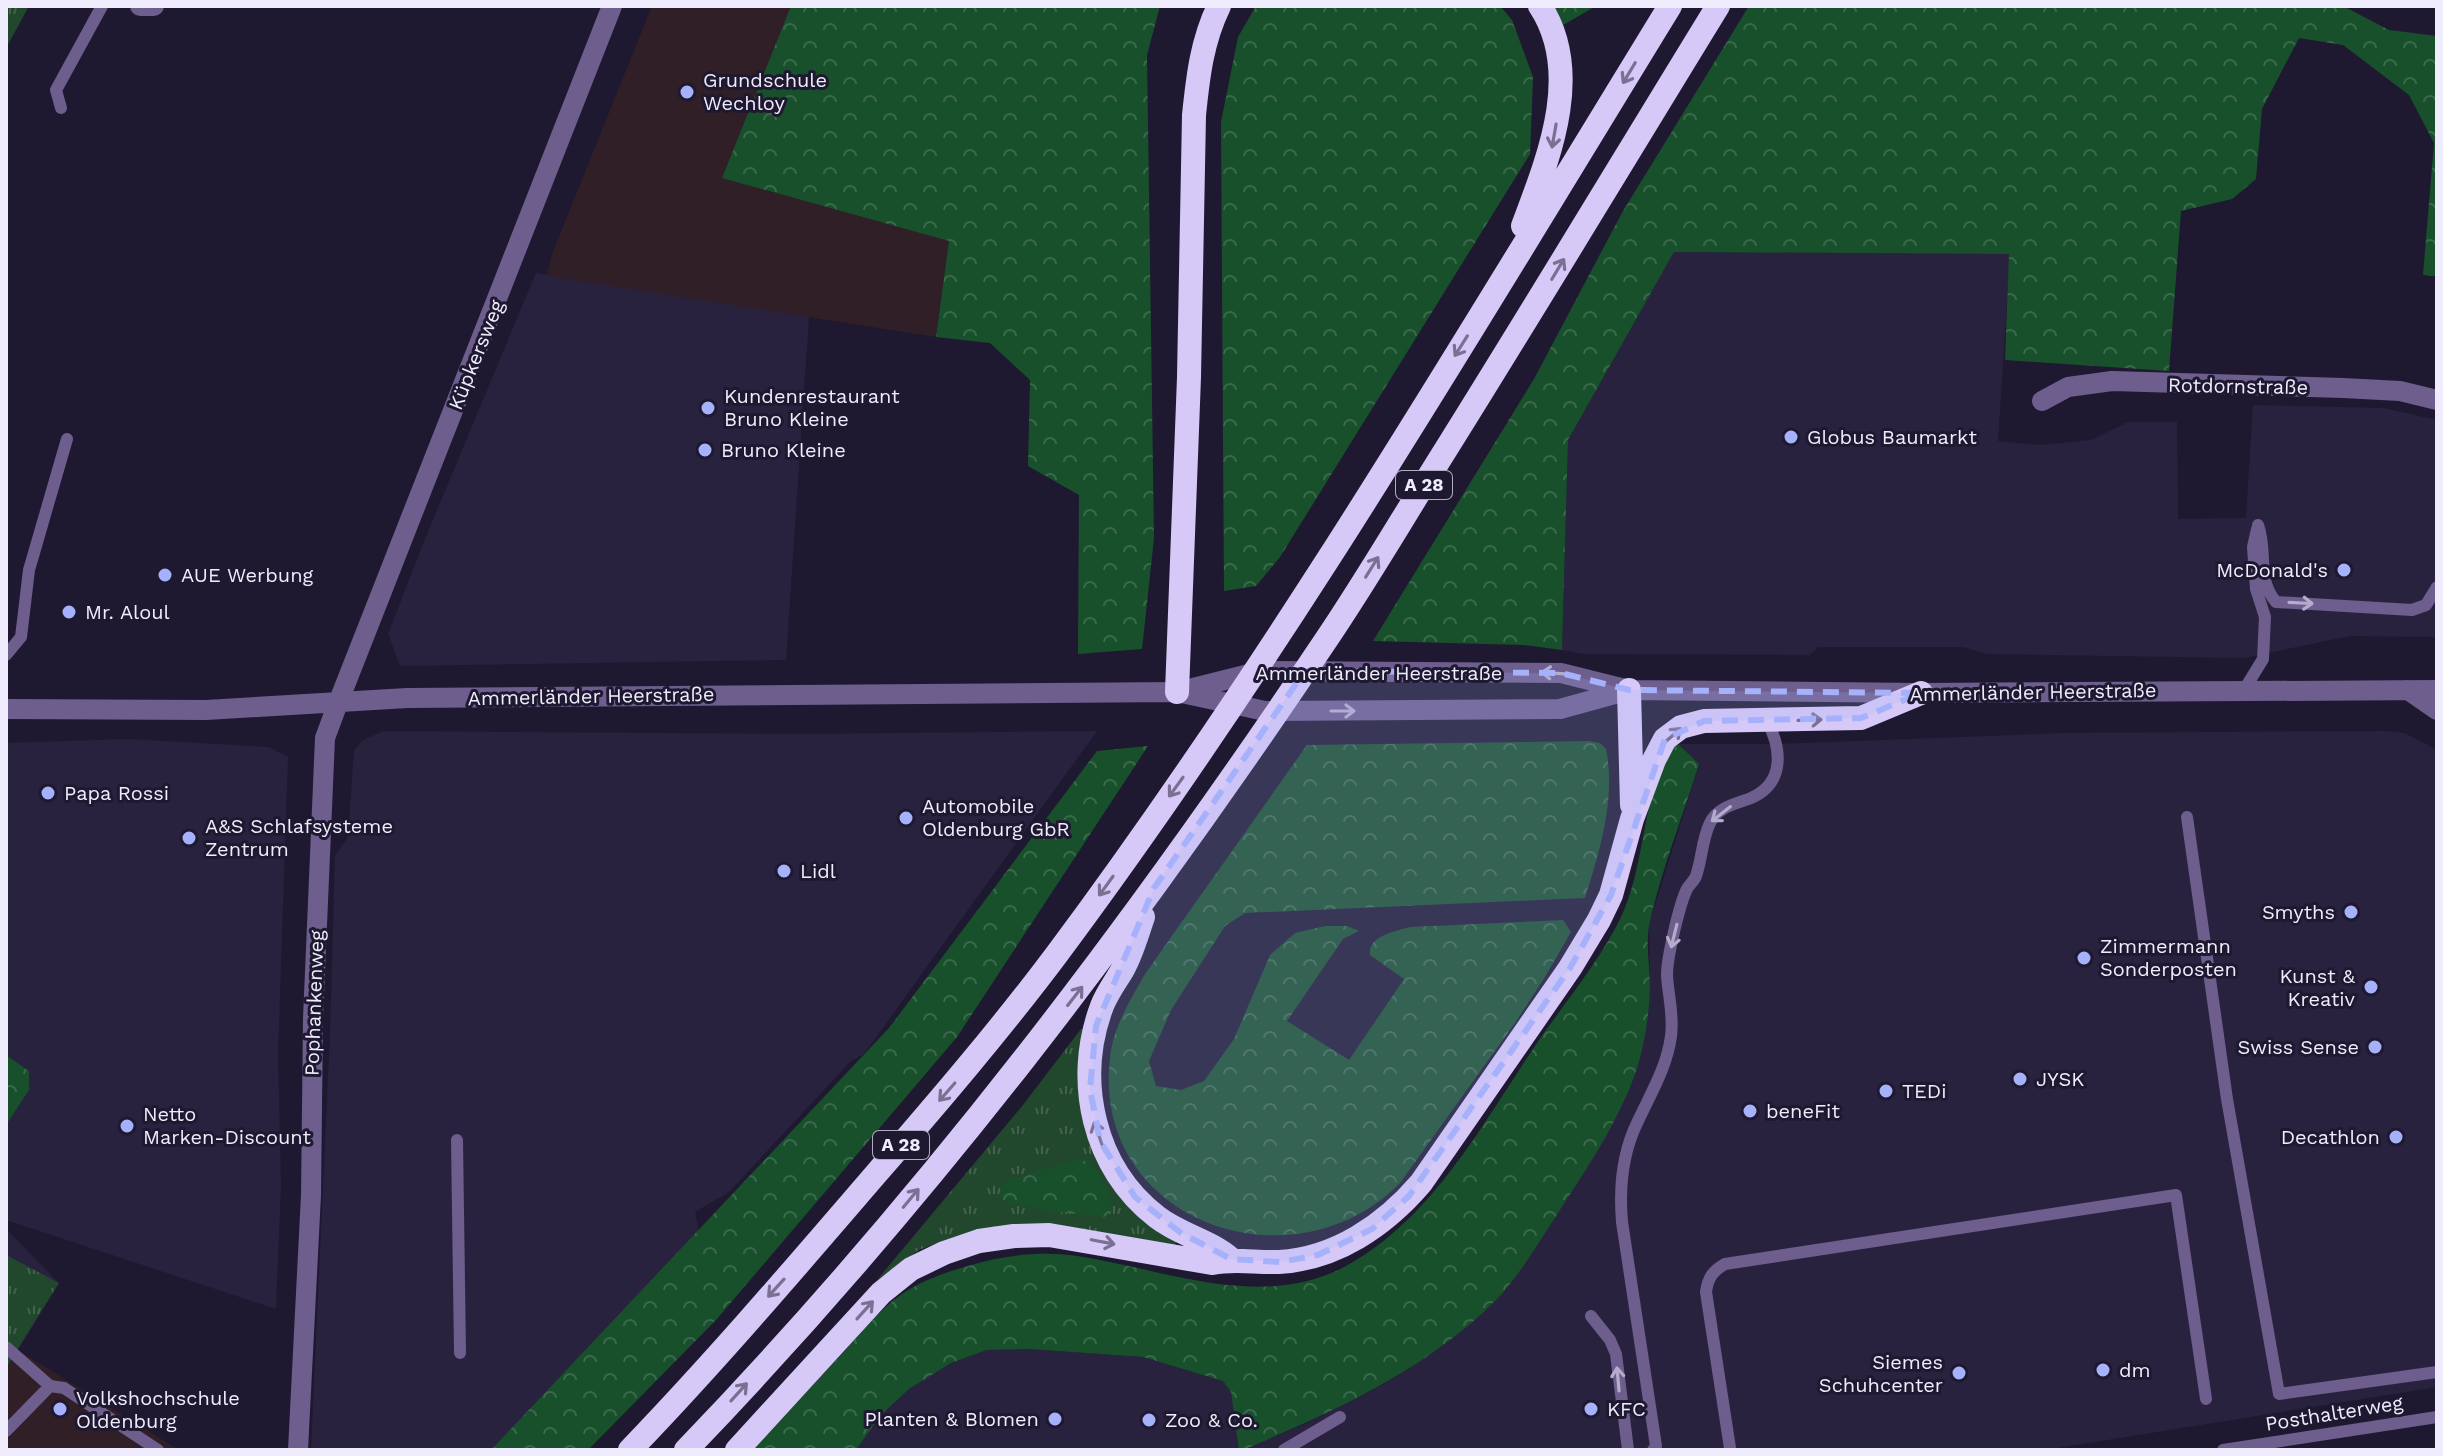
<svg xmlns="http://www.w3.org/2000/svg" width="2443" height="1456" font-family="'Work Sans',sans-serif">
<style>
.built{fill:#29223f}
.education{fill:#301f27}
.grass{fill:url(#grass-tufts)}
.forest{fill:url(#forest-crowns)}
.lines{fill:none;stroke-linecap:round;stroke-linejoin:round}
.service{stroke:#6d5e8d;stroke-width:12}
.minor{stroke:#6d5e8d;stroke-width:20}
.tertiary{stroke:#6d5e8d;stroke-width:20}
.motorway{stroke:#d6c8f7;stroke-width:24}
.oneway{stroke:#7a7094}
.oneway2{stroke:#b4accb}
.marked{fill:#a6b1fc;fill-opacity:0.2;stroke:#a6b1fc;stroke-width:6;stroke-dasharray:16 10;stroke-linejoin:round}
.poi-dot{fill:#a6b1fc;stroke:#1e1930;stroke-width:3}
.labels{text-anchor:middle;stroke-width:6;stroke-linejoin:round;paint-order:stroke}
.shield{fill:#1e1930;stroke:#b0adc0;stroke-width:2}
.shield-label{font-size:18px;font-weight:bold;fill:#efecfd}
.poi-label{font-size:20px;fill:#efecfd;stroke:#1e1930;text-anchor:start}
.street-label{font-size:20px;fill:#efecfd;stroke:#1e1930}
</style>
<defs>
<pattern id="grass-tufts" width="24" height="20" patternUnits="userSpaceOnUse" patternTransform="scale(2)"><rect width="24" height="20" fill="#21482c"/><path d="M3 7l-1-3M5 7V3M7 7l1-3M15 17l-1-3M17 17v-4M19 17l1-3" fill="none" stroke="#42634c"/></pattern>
<pattern id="forest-crowns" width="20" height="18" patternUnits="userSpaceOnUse" patternTransform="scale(2)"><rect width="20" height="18" fill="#18502b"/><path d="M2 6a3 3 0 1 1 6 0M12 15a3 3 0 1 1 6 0" fill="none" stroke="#3a694b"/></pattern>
</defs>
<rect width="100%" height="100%" fill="#1e1930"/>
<!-- built -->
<path class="built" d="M1674,252L2010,254L1998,441L2040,445L2091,440L2128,422H2177L2178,519L2246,518L2253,405L2383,408L2437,420V637L2350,636L2244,658L1987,654L1964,647H1818L1810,655L1585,654L1562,650L1568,440Z
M536,273L809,316L786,660L400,666L388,634L425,539Z
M383,731L810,734L1097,731L864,1054L851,1061L729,1192L695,1212L699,1232L491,1450H311L330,1035L335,856L348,837L354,751L362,741Z
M2384,731L2405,733L2437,750V1387L2045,1450H1243L1300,1426L1371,1391L1404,1372L1448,1341L1498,1297L1583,1174L1618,1113L1634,1076L1644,1039L1650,989L1649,924L1699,765L1678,744H1778L2064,733Z
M128,739L269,747L288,757L278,1054L281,1185L276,1309L6,1220V1125L29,1090V1071L6,1055V743Z
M6,1229L59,1283L6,1368Z
M1030,1349L1143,1357L1223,1381L1231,1392L1239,1450H856L881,1415L909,1389L951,1363L987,1350Z"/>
<!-- education -->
<path class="education" d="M652,6H791L722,178L949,241L936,337L547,276L552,254Z
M18,1350L179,1450H6V1368Z"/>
<!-- grass -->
<path class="grass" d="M6,6H29L6,48Z
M1081,1029H1087L1083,1102L1176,1240L1175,1248L1018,1226L954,1237L937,1243L919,1250L877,1280L1023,1105Z
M6,1255L59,1283L6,1368Z"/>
<!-- forest -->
<path class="forest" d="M791,6H1160L1147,55L1154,538L1142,649L1078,654L1079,495L1028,466L1030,380L990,343L936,337L949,241L722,178Z
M1256,6H1500L1512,20L1533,77L1530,154L1280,557L1256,586L1224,591L1221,122L1238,37Z
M1554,6H1596L1563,25Z
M1749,6H2343L2389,30L2437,36V276L2423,275L2434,143L2409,95L2343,45L2299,38L2262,109L2256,179L2232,199L2181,211L2169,371L2005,360L2009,254L1674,252L1568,440L1562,650L1524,645L1373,641L1534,379L1623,211Z
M1589,741L1600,743L1606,749C1616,798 1600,851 1585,898L1245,913L1225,926L1171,1010L1149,1061L1156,1086L1181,1090L1204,1081L1234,1039L1270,955L1295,933L1325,926H1347L1359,931L1343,939L1287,1021L1349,1060L1404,979L1370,955C1367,936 1396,931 1410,927L1563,920L1571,932L1545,977L1515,1023L1400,1183C1293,1292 1091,1221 1110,1058C1113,1027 1130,1001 1145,974L1307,745Z
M1678,744L1699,764C1683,816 1662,868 1650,921C1645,942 1650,966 1650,988C1649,1017 1644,1049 1634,1077C1618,1120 1592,1161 1567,1199C1547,1229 1521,1274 1497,1299C1427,1370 1333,1412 1243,1450H1239L1231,1392L1223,1381L1143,1357L1030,1349L987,1350L951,1363L909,1389L881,1415L856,1450H753C782,1418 812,1386 842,1354C860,1334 879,1310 902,1294C921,1281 946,1272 968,1266C1004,1255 1040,1251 1077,1256C1165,1269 1261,1312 1346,1266C1434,1218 1484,1121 1539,1040C1567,1000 1601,959 1622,915C1641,872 1642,825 1656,782C1660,770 1667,758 1673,746Z
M1148,746L957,1037L716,1320L588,1450H491L889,1028L1097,751Z
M6,1055L29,1071V1090L6,1125Z
M1079,1158C1101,1168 1107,1188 1113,1210L1104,1217L1049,1211L1002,1201L1000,1189L1007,1181Z"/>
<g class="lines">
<!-- service -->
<path class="service" d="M61,108L56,90L102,6
M2258,525C2268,553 2256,579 2276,602L2412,610L2426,605L2437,587
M6,655L21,637L29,570L67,439
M2244,690L2263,659L2265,617L2256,589L2253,547L2257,529
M2187,817L2227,1099L2279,1394L2437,1372
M457,1140L460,1353
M1591,1316L1610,1340L1616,1354L1628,1450
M6,1347L50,1386L64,1388L158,1450
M6,1431L50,1386
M1730,1448L1706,1292C1708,1277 1713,1271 1725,1264L2176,1195L2206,1399
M1284,1450L1340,1417
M1653,1450L1656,1446L1622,1222C1619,1187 1622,1153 1638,1121C1651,1093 1667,1067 1671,1036C1674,1015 1668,995 1667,975C1667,957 1679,907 1686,891C1688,885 1694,882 1696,876C1702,859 1702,839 1710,823C1717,807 1736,804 1751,798C1785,783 1782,749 1767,721
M2223,1450L2437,1417"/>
<!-- minor -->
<path class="minor" d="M140,6H154
M2042,401L2068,387L2112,381L2343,388L2400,391L2437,400
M338,703L612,6"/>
<!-- tertiary -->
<path class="tertiary" d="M2408,690L2437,710
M1181,691L1261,671L1561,673L1629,690L1921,693L2437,690
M6,709L206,710L407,698L1177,692L1265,711L1560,709L1629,690
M298,1450L311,1195L313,1019L325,738L338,703"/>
<!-- motorway -->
<path class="motorway" d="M1523,226C1548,159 1584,73 1540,6
M1629,690L1632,805
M1177,692L1189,377L1194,115C1198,76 1202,41 1219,6
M1143,917C1137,934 1132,953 1123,969C1116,981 1107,993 1102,1006C1074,1080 1093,1168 1157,1217C1180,1235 1209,1240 1231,1259
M630,1450C709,1368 783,1282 857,1196C925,1117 994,1038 1057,954C1282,652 1473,327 1670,6
M686,1450C926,1201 1136,924 1328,637C1363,585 1395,531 1428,478C1526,322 1621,164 1718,6
M737,1450L881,1293L911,1269L944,1253L979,1241L1014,1236L1049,1235L1212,1263C1235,1258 1256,1263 1279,1262C1336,1259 1385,1225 1421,1183L1570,968L1599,920L1611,895L1632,819L1654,760L1665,739L1681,727L1704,721L1861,718L1921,693"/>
</g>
<!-- one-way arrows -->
<defs><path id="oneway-shaft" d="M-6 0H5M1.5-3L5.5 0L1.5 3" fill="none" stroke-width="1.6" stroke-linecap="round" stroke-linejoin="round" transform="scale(2)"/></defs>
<g class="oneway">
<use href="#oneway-shaft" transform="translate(1629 73) rotate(121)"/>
<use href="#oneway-shaft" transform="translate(1554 136) rotate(100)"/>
<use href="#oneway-shaft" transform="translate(1558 269) rotate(-59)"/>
<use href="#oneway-shaft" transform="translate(1461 346) rotate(122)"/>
<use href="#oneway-shaft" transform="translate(1372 567) rotate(-58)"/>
<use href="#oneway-shaft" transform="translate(1810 720) rotate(-2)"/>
<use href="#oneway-shaft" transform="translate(1672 736) rotate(-42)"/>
<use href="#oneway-shaft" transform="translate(1176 787) rotate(126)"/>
<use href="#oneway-shaft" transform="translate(1106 886) rotate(126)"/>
<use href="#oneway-shaft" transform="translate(1075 996) rotate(-52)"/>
<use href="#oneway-shaft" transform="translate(947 1092) rotate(131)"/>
<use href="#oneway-shaft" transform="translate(1098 1133) rotate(-109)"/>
<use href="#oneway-shaft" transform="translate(911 1198) rotate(-50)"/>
<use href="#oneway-shaft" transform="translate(1103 1242) rotate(11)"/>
<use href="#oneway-shaft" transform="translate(776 1288) rotate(132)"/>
<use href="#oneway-shaft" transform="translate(865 1310) rotate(-48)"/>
<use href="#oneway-shaft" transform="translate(739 1392) rotate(-48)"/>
</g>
<g class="oneway2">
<use href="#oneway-shaft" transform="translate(2301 603) rotate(3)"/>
<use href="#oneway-shaft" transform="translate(1553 673) rotate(-176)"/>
<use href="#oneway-shaft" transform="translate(1343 711)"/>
<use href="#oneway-shaft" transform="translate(1721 814) rotate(142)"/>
<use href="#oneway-shaft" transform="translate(1674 936) rotate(104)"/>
<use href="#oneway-shaft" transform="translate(1618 1379) rotate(-95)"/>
</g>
<!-- marked area -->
<path class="marked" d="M1305,671L1561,673L1629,690L1921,693L1861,718L1704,721L1665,739L1611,895L1570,968L1409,1196L1372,1229L1318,1255L1280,1262L1231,1259L1181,1233L1135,1197L1100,1141L1090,1089L1096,1026L1154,888Z"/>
<!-- markers -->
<g class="poi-dot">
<circle cx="687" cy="92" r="8"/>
<circle cx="708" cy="408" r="8"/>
<circle cx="1791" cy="437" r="8"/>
<circle cx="705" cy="450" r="8"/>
<circle cx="2344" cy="570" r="8"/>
<circle cx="165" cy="575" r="8"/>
<circle cx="69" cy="612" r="8"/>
<circle cx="48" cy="793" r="8"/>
<circle cx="906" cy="818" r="8"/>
<circle cx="189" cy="838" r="8"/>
<circle cx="784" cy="871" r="8"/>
<circle cx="2351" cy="912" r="8"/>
<circle cx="2084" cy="958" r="8"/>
<circle cx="2371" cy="987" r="8"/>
<circle cx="2375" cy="1047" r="8"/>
<circle cx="2020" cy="1079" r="8"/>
<circle cx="1886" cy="1091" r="8"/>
<circle cx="1750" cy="1111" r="8"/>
<circle cx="127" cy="1126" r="8"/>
<circle cx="2396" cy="1137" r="8"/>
<circle cx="2103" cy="1370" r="8"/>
<circle cx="1959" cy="1373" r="8"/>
<circle cx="60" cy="1409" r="8"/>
<circle cx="1591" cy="1409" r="8"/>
<circle cx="1055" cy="1419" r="8"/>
<circle cx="1149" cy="1420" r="8"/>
</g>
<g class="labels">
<!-- shield labels -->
<g class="shield">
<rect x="1396" y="471" width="56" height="28" rx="6"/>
<rect x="873" y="1131" width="56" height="28" rx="6"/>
</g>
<g class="shield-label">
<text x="1424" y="491">A 28</text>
<text x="901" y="1151">A 28</text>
</g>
<!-- poi labels -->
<g class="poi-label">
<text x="703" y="87">Grundschule<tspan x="703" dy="23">Wechloy</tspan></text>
<text x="724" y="403">Kundenrestaurant<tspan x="724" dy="23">Bruno Kleine</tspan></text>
<text x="1807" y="444">Globus Baumarkt</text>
<text x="721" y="457">Bruno Kleine</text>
<text x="2328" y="577" text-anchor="end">McDonald's</text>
<text x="181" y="582">AUE Werbung</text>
<text x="85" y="619">Mr. Aloul</text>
<text x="64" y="800">Papa Rossi</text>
<text x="922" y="813">Automobile<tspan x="922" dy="23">Oldenburg GbR</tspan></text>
<text x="205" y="833">A&amp;S Schlafsysteme<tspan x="205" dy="23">Zentrum</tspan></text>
<text x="800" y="878">Lidl</text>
<text x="2335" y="919" text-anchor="end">Smyths</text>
<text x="2100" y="953">Zimmermann<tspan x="2100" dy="23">Sonderposten</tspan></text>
<text x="2355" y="983" text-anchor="end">Kunst &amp;<tspan x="2355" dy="23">Kreativ</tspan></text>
<text x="2359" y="1054" text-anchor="end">Swiss Sense</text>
<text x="2036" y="1086">JYSK</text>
<text x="1902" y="1098">TEDi</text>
<text x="1766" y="1118">beneFit</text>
<text x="143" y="1121">Netto<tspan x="143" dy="23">Marken-Discount</tspan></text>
<text x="2380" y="1144" text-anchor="end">Decathlon</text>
<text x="1943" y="1369" text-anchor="end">Siemes<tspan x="1943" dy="23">Schuhcenter</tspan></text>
<text x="2119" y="1377">dm</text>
<text x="76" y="1405">Volkshochschule<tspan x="76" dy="23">Oldenburg</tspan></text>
<text x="1607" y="1416">KFC</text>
<text x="1039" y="1426" text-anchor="end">Planten &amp; Blomen</text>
<text x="1165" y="1427">Zoo &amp; Co.</text>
</g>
<!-- street labels -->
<g class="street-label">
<text transform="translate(476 355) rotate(-68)" y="7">Küpkersweg</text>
<text transform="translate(2238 386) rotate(1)" y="7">Rotdornstraße</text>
<text x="1379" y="680">Ammerländer Heerstraße</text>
<text transform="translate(2033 692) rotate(-1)" y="7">Ammerländer Heerstraße</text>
<text transform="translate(591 696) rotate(-1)" y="7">Ammerländer Heerstraße</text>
<text transform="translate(314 1003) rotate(-88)" y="7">Pophankenweg</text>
<text transform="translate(2334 1413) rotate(-9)" y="7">Posthalterweg</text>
</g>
</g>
<!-- border -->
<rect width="2443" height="1456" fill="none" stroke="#efecfd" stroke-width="16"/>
</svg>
